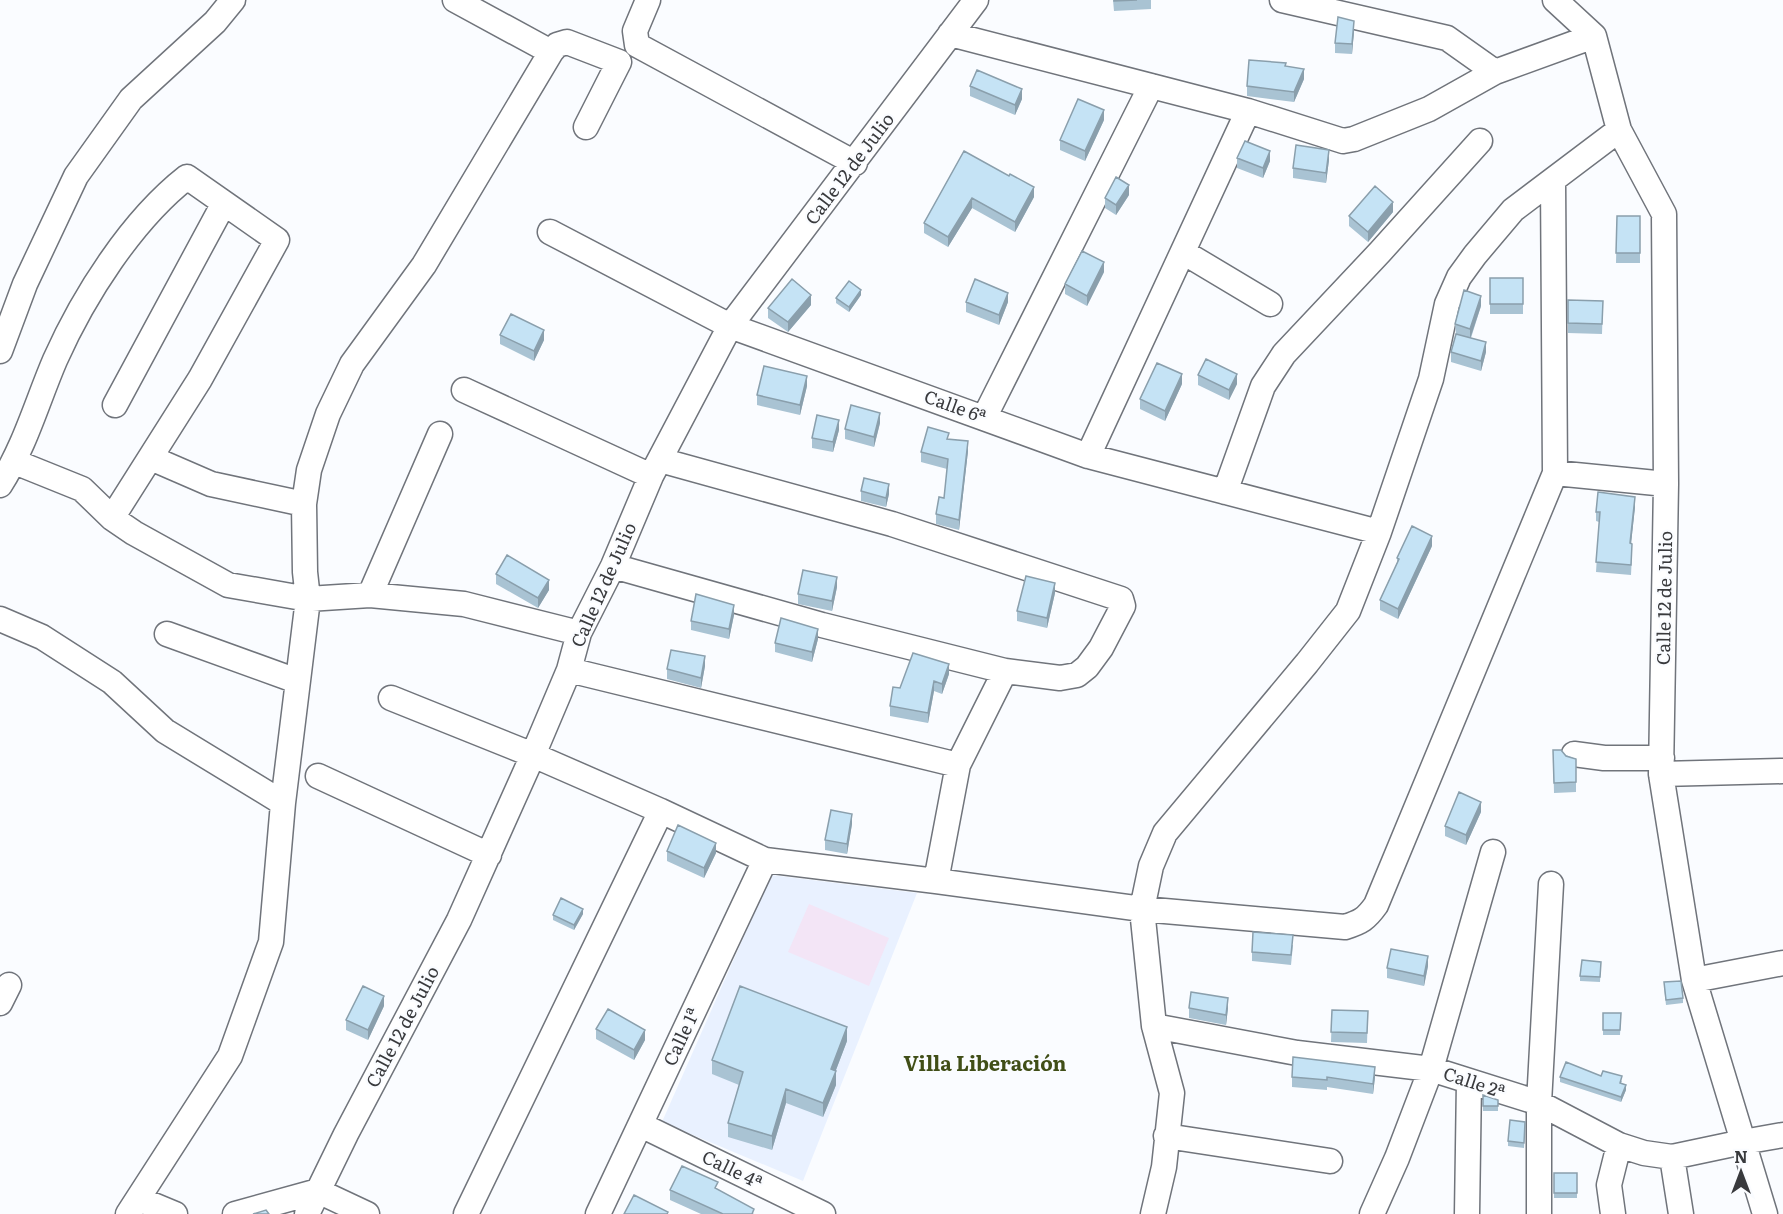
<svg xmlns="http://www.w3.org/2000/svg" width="1783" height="1214" font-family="Literata,serif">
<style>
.built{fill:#e9f1ff}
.pitch{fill:#f3e5f6}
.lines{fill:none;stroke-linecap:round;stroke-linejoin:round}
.minor-casing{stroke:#70747b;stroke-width:27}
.minor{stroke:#fff;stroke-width:24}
.wall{fill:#a9c3d3}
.shaded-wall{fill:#8a9fac}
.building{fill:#c5e3f5;stroke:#8a9fac;stroke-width:1.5}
.labels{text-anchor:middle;stroke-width:4.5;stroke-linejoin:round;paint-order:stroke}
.street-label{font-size:18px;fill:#393a3d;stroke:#fafcff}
.neighbourhood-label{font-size:20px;font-weight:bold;fill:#404e17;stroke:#fafcff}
</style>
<rect width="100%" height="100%" fill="#fafcff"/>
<!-- built -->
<path class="built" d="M771,875L917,893L803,1181L662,1122Z"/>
<!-- pitch -->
<path class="pitch" d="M809,904L889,938L869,986L788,952Z"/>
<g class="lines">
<defs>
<path id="minor" d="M455,0L551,52
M1282,0L1447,38L1495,72
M1555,0L1594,36L1619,130L1664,214L1666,484L1661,774L1694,980L1765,1214
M950,34L1248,111L1343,141L1354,139L1429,109L1495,72L1594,36
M637,45L855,163
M637,45L635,31L648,0
M550,232L730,326L1088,456L1379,532
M1183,252L1270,304
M0,351L25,284L76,176L131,99L215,22L233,0
M464,390L651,476
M115,405L224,203
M984,418L1151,86
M1088,456L1248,111
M151,458L211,484L304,504
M15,462L82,489L112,518L134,533L228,585L308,599L370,595L464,604L579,633
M1555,473L1666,484
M0,485C25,446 37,402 55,360C84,295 132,220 187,177L277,240L200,379L112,518
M1225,492L1263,386L1284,354L1380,252L1480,141
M613,566L822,625L1005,671L1060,678L1077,675L1087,667L1101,648L1123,606L1121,599L892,524L660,460
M370,595L440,434
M0,619L42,637L112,682L165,731L283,803
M167,634L297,681
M569,670L958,765
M391,698L533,755L661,811L765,860L936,881L1142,909L1345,927C1361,922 1366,919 1376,905L1555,473L1553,180
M1574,754L1604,758H1662
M1661,774L1783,771
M318,776L489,855
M936,881L958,765L1005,671
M1694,980L1783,963
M0,1003L9,985
M1154,1026L1297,1053L1431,1069L1539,1103L1619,1145L1644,1153L1672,1157L1743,1142L1783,1135
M641,1125L823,1214
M1166,1136L1330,1161
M1672,1157L1681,1214
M139,1199L175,1214
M128,1214L230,1056L271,942L283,803L308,599L305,572L304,504L309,470L328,414L352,364L424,265L551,52L557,45L567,42L619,62L586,127
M235,1214L318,1191L367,1214
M307,1214L346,1134L459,920L533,755L569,670L579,633L613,566L651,476L730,326L976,0
M466,1214L661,811
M598,1214L765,860
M1153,1214L1164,1167L1172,1093L1154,1026L1142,909L1151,866L1165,833L1307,663L1348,611L1379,532L1431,379L1447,304L1459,277L1475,255L1513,210L1619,130
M1372,1214L1397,1158L1431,1069L1493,852
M1467,1214L1469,1081
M1539,1214V1103L1551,884
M1613,1214L1609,1185L1619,1145"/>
</defs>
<!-- minor casing -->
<use href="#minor" class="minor-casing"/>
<!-- minor -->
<use href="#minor" class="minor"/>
</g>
<!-- wall -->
<path class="wall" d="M1113,0H1151V9L1114,11Z
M1354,31L1352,54L1335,53V43Z
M1286,66L1304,79L1294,102L1247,96V86Z
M970,86L1022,99L1015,115L970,96Z
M1104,120L1085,161L1060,150V140Z
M964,151L1034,197L1015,232L972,208L948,247L924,233V223Z
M1237,158L1270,161L1263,178L1237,168Z
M1329,160L1326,183L1293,178V168Z
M1129,195L1116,215L1105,208V198Z
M1393,212L1368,242L1349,226V216Z
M1617,216H1640V263H1616Z
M1104,272L1087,306L1065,294V284Z
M1490,278H1523V314H1490Z
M861,295L849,312L836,303V298Z
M1568,300L1603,301L1602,334L1568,333Z
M966,302H1008L999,325L966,312Z
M811,305L788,332L768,318V308Z
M1481,306L1471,338L1486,352L1481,371L1451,362V352L1456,334L1455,324Z
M500,335L544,340L534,361L500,344Z
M1198,375L1237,384L1229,400L1198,385Z
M1182,384L1165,421L1140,409V399Z
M807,386L800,415L757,405V395Z
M880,423L874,447L845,439V429Z
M839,430L833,452L812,448V438Z
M949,439L968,451L959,530L936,524V514L944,498L947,469L921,462V452Z
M861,491L889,494L886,507L861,501Z
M1635,507L1631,544L1632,554L1631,575L1596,572L1599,522L1596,521V512Z
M1432,546L1398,619L1380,610V600L1397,563V558Z
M496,574L549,590L538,608L496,584Z
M837,587L832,611L798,604V594Z
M1055,593L1047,628L1017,621V611Z
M734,615L729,639L691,630V621Z
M818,639L812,662L775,652V643Z
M705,666L701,688L667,679V669Z
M949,674L942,694L934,691L928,723L890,716V706L900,688Z
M1553,750L1576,759V792L1554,793Z
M1481,812L1466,845L1445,836V826Z
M852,824L847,854L825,850V840Z
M667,851L716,853L704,878L667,861Z
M583,914L574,930L553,920V915Z
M1293,945L1291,965L1252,961V952Z
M1601,962L1600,982L1580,981V976Z
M1428,966L1424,986L1387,978V968Z
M1664,987L1683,998V1003L1666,1005Z
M384,1006L368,1040L346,1030V1020Z
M1189,1008H1228L1226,1025L1189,1018Z
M1332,1010L1368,1011L1367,1043L1331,1042Z
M1603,1013H1621L1620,1035H1603Z
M596,1029L645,1040L634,1060L596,1039Z
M847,1041L836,1070V1085L823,1117L786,1103L772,1150L728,1137V1123L739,1085L712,1074V1060Z
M1601,1076L1622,1081L1621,1083L1626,1090L1621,1102L1560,1082V1077Z
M1292,1077H1375L1373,1094L1327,1087V1090L1292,1087Z
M1483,1095L1498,1100V1111H1483Z
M1525,1122L1524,1148L1508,1146V1141Z
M1554,1173H1577V1198H1554Z
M718,1189L754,1214H701L670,1200V1190Z"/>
<!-- shaded-wall -->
<path class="shaded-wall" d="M1354,21V31L1352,54V44Z
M1304,69V79L1294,102V92Z
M1022,89V99L1015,115V105Z
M1104,110V120L1085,161V151Z
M1329,150V160L1326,183V173Z
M1270,151V161L1263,178V168Z
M1129,185V195L1116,215V205Z
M1034,187V197L1015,232V222Z
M972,198V208L948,247V237Z
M1393,202V212L1368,242V232Z
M1104,262V272L1087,306V296Z
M861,290V295L849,312V307Z
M1008,293V302L999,325V315Z
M811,295V305L788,332V322Z
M1481,296V306L1470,339V329Z
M544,330V340L534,361V351Z
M1486,342V352L1481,371V361Z
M1182,374V384L1165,421V411Z
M1237,374V384L1229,400V390Z
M807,376V386L800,415V405Z
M880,413V423L874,447V437Z
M839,420V430L833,452V442Z
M968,441V451L959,530V520Z
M889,484V494L886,507V498Z
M1635,497V507L1630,553V543Z
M1432,536V546L1398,619V609Z
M837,577V587L832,611V601Z
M549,580V590L538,608V598Z
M1055,583V593L1047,628V618Z
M734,605V615L729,639V629Z
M818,629V639L812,662V652Z
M705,656V666L701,688V678Z
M949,664V674L942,694V684Z
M934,681V691L928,723V713Z
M1481,802V812L1466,845V835Z
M852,814V824L847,854V844Z
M716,843V853L704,878V868Z
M583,909V914L574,930V925Z
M1428,956V966L1424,986V976Z
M384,996V1006L368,1040V1030Z
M1228,998V1008L1226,1025V1015Z
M847,1027V1041L831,1083V1069Z
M645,1030V1040L634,1060V1050Z
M1375,1067V1077L1373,1094V1084Z
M836,1071V1085L823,1117V1103Z
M1626,1085V1090L1621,1102V1097Z
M786,1089V1103L772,1150V1136Z"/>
<!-- building -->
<path class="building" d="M1114,0H1137L1114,1Z
M1338,17L1354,21L1352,44L1335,43Z
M1249,60L1286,63L1285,66L1304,69L1294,92L1247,86Z
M977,70L1022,89L1015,105L970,86Z
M1078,99L1104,110L1085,151L1060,140Z
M1245,141L1270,151L1263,168L1237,158Z
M1296,145L1329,150L1326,173L1293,168Z
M964,151L1009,176L1010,174L1034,187L1015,222L972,198L948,237L924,223Z
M1116,177L1129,185L1116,205L1105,198Z
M1375,186L1393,202L1368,232L1349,216Z
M1617,216H1640V253H1616Z
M1082,251L1104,262L1087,296L1065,284Z
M1490,278H1523V304H1490Z
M792,279L811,295L788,322L768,308Z
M975,279L1008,293L999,315L966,302Z
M849,281L861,290L849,307L836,298Z
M1464,290L1481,296L1470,329L1455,324Z
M1568,300L1603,301L1602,324L1568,323Z
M511,314L544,330L534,351L500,335Z
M1456,334L1486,342L1481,361L1451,352Z
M1206,359L1237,374L1229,390L1198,375Z
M1157,363L1182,374L1165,411L1140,399Z
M764,366L807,376L800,405L757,395Z
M851,405L880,413L874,437L845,429Z
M817,415L839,420L833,442L812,438Z
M928,427L949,433L947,439L968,441L959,520L936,514L939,497L944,498L948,459L921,452Z
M864,478L889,484L886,498L861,491Z
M1598,492L1635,497L1630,543L1632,544L1631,565L1596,562L1600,512H1596Z
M1412,526L1432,536L1398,609L1380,600L1399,559L1397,558Z
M507,555L549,580L538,598L496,574Z
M803,570L837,577L832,601L798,594Z
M1026,576L1055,583L1047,618L1017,611Z
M696,594L734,605L729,629L691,621Z
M781,618L818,629L812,652L775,643Z
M671,650L705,656L701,678L667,669Z
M913,653L949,664L942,684L934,681L928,713L890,706L893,687L900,688Z
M1553,750H1561L1566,756L1576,759V782L1554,783Z
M1459,792L1481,802L1466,835L1445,826Z
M831,810L852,814L847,844L825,840Z
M678,825L716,843L704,868L667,851Z
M561,898L583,909L574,925L553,915Z
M1253,932L1293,935L1291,955L1252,952Z
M1391,949L1428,956L1424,976L1387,968Z
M1582,960L1601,962L1600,977L1580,976Z
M1681,981L1683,998L1666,1000L1664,982Z
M363,986L384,996L368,1030L346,1020Z
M740,986L847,1027L831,1069L836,1071L823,1103L786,1089L772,1136L728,1123L743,1072L712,1060Z
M1191,992L1228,998L1226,1015L1189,1008Z
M608,1009L645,1030L634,1050L596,1029Z
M1332,1010L1368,1011L1367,1033L1331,1032Z
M1603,1013H1621L1620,1030H1603Z
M1293,1057L1375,1067L1373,1084L1327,1077V1080L1292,1077Z
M1566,1062L1601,1076L1603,1071L1622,1076L1620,1083L1626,1085L1621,1097L1560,1077Z
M1483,1095L1498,1100V1106H1483Z
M1510,1120L1525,1122L1524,1143L1508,1141Z
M682,1166L718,1182L715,1188L754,1209L752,1214H723L670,1190Z
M1554,1173H1577V1193H1554Z
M634,1195L668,1212L667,1214H624Z
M266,1210L269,1214H253Z"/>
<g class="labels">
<!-- street labels -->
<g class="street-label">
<text transform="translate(850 169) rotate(-53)" y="6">Calle 12 de Julio</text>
<text transform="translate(955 407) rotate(20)" y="6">Calle 6ª</text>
<text transform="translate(604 585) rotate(-66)" y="6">Calle 12 de Julio</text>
<text transform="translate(1665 598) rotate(-89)" y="6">Calle 12 de Julio</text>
<text transform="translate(403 1027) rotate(-62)" y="6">Calle 12 de Julio</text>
<text transform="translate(682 1037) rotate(-65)" y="6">Calle 1ª</text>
<text transform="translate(1474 1083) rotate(18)" y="6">Calle 2ª</text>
<text transform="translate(732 1170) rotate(26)" y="6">Calle 4ª</text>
</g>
<!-- neighbourhood labels -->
<g class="neighbourhood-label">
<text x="985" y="1071">Villa Liberación</text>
</g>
</g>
<!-- north arrow -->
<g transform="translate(1741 1172)" stroke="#fafcff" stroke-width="4.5" paint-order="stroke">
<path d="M0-4.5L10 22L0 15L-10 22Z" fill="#393a3d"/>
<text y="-9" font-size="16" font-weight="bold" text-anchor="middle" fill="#393a3d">N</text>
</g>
</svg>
